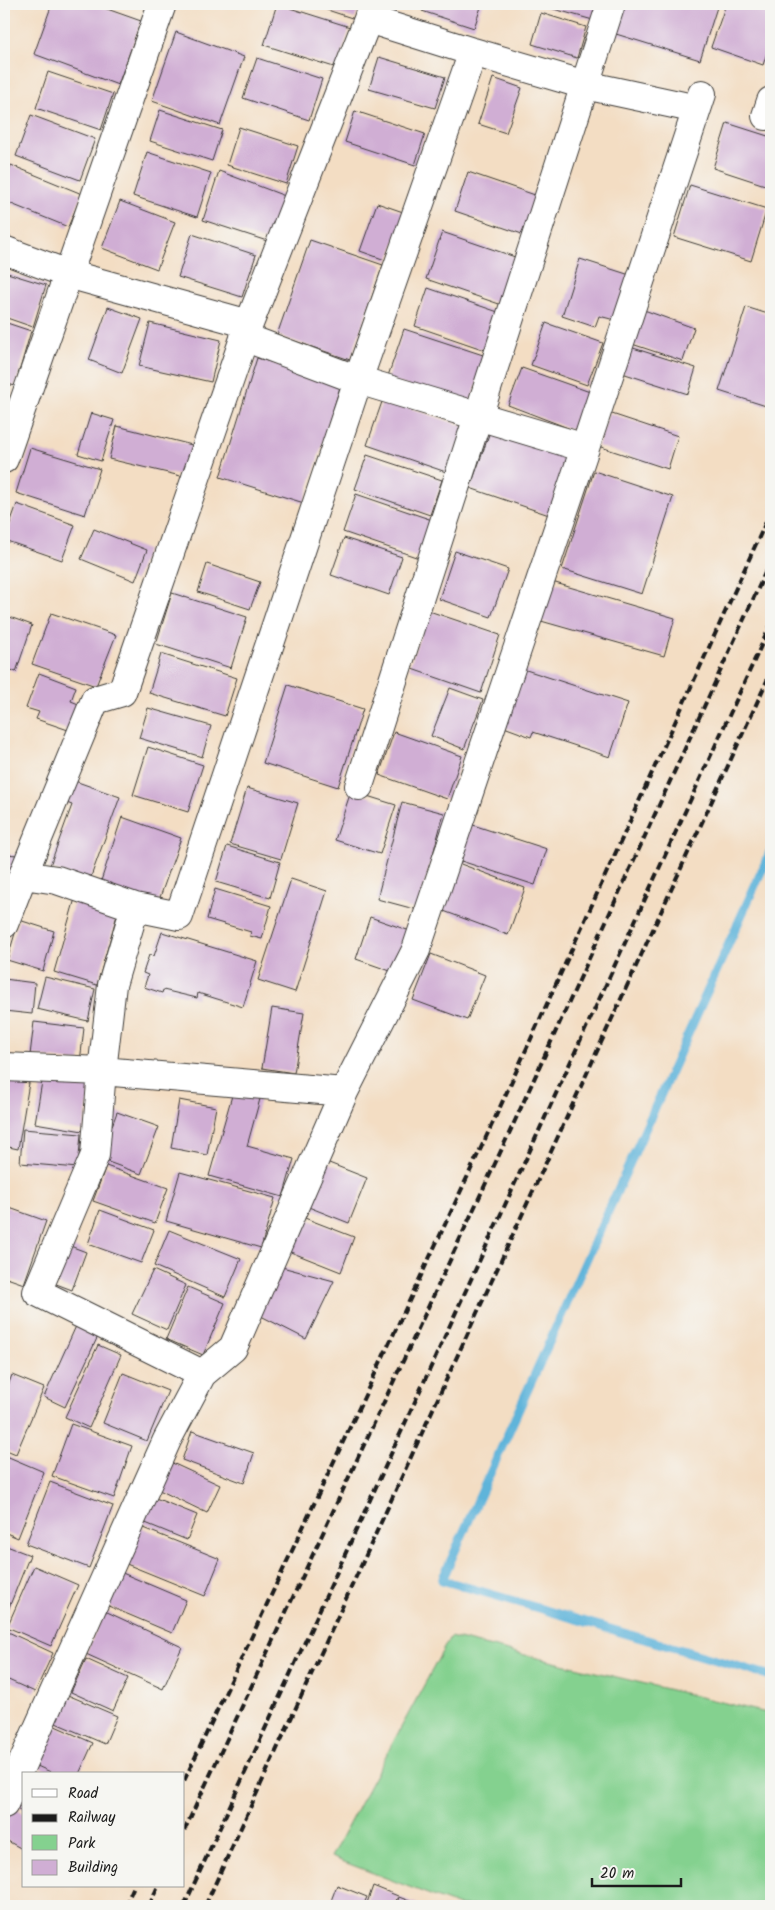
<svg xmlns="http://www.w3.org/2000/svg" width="775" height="1910" font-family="Kalam,sans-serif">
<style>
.green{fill:#84d18f;stroke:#507656}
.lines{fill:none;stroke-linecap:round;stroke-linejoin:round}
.stream{stroke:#5eb4da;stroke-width:9}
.building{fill:#d0aed4}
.street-casing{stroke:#3c3935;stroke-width:30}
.street{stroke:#fff;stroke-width:28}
.rail{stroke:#1c1c1c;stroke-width:4;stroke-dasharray:8 4;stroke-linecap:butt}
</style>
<rect width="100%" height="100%" fill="#f6f6f2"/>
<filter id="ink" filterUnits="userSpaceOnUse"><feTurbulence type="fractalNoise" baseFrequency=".02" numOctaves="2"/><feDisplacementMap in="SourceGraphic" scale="10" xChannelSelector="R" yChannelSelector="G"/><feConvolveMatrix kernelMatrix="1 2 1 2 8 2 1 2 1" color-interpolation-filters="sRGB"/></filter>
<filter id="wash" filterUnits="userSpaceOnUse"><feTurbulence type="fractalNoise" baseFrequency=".0096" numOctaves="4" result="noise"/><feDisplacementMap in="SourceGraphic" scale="20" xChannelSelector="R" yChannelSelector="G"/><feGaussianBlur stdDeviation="1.12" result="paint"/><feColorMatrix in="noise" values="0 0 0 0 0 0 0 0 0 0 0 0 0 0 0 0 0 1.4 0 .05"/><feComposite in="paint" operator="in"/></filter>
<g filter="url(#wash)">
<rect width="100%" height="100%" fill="#f3ddc3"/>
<!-- green -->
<path class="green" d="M450,1637L771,1714V1906H459L331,1857Z"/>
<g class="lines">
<!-- stream -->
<path class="stream" d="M771,850L442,1580L771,1676"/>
</g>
<g id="blocks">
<!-- building -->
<path class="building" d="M52,4H93L141,21L118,85L34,54Z
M277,4L350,27L337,68L264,45Z
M309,4H360L355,19Z
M424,4H482L474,28L422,11Z
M536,4H605L600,22Z
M625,4H718L700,60L616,34Z
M726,4H771V40L763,65L711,47Z
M541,13L586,27L577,58L532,44Z
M176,32L244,57L220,125L152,101Z
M379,57L445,77L435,108L369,89Z
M257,58L322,79L309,120L243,98Z
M48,72L113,94L101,130L36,108Z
M493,78L522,88L506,133L478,124Z
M160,110L222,130L212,161L150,141Z
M355,111L425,134L415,165L345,142Z
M31,115L95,139L80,180L16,156Z
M727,123L771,137V187L713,168Z
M239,127L298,146L286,184L227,165Z
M147,152L211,173L197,217L133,196Z
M11,165L82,194L68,227L4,201V183Z
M219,171L285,196L267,241L203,220Z
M468,172L538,196L525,235L455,211Z
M690,185L767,209L751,261L674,237Z
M120,201L175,222L157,269L102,248Z
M377,203L406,213L388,261L360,251Z
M442,232L521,259L505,306L426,279Z
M192,234L256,255L242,297L178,277Z
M310,240L383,265L350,360L277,335Z
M580,259L633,276L619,321L599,316L595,327L562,316Z
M4,272L46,285L33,327L4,317Z
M428,288L501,313L488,351L415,326Z
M108,307L142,319L122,373L89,360Z
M746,307L771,315V389L766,406L719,391Z
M644,310L694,328L683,361L632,344Z
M4,322L31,331L15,386L4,383Z
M150,323L221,340L211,382L139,366Z
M546,323L603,343L587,385L531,365Z
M404,329L486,356L469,407L387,379Z
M630,347L696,368L688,394L622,373Z
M257,358L341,384L304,503L220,477Z
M522,368L590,392L576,431L508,405Z
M383,399L465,427L449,473L367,445Z
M91,413L114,420L101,461L78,454Z
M609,413L678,436L668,469L598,446Z
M117,426L192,445L185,477L109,459Z
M491,429L569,455L549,515L470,488Z
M30,448L100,469L85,515L16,493Z
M367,455L442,480L430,515L355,489Z
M594,471L673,497L642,594L562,569Z
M356,494L432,520L419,558L343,532Z
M17,504L75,525L62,560L4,540Z
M94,529L147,550L135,581L81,559Z
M344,538L402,557L389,595L331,575Z
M455,551L508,569L491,617L439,599Z
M207,564L260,582L250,609L198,592Z
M552,582L675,618L664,656L541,621Z
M172,593L247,617L231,668L156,644Z
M429,611L500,635L481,693L409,668Z
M51,613L116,635L96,686L32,664Z
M4,615L32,625L16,672L4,667Z
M161,654L237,678L225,716L149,693Z
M523,669L628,703L610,757L533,732L531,737L504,727Z
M39,673L76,687L71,701L81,705L71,731L36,719L39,712L26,708Z
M288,685L363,709L338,787L263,763Z
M450,688L483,700L464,749L431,736Z
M148,708L211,726L202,757L139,738Z
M394,732L462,756L447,799L379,775Z
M148,747L203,765L188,812L133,795Z
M72,780L120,797L89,882L49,868L72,805L64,802Z
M247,788L298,803L281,859L230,844Z
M351,791L396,805L380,854L335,840Z
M402,802L444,813L418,910L377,899Z
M122,817L181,838L158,903L99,887Z
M470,824L547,849L535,885L458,860Z
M227,846L280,862L270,898L216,882Z
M4,854L18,855L4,896Z
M458,863L525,888L508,935L441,910Z
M291,879L327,891L295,992L258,980Z
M215,889L271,906L262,939L250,936L251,932L207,919Z
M76,895L119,908L97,985L54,972Z
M370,917L413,932L399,974L356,959Z
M19,920L54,931L43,971L7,960Z
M162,932L257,961L243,1007L198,993L197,998L163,990L162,993L144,987L148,975L143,973L149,955L154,956Z
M431,954L485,975L467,1020L413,1000Z
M45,977L95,989L88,1021L37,1009Z
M4,979L35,983L32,1014L4,1011Z
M272,1008L304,1013L294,1073L262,1068Z
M34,1022L84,1028L80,1062L30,1055Z
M44,1070L92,1079L83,1131L35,1123Z
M4,1079L29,1083L18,1149L4,1146Z
M233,1092L260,1099L247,1146L294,1159L283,1197L209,1176Z
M179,1100L216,1107L207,1155L171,1148Z
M117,1112L159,1127L141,1174L100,1159Z
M23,1129L81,1134L78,1168L20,1163Z
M324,1161L367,1178L349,1223L306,1206Z
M106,1166L168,1188L155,1223L93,1201Z
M180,1172L275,1198L261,1248L166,1221Z
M4,1206L46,1221L24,1284L4,1277Z
M100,1210L154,1230L141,1263L88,1244Z
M297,1215L354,1237L341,1272L283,1249Z
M169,1230L241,1259L225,1297L154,1266Z
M65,1244L86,1252L72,1290L51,1282Z
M278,1266L334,1281L306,1339L259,1315Z
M153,1270L186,1285L167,1330L132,1314Z
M188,1287L225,1303L203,1355L166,1339Z
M76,1326L98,1336L65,1407L44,1397Z
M98,1345L121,1355L89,1428L65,1417Z
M123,1373L168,1391L147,1441L103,1423Z
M12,1375L44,1388L16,1454L4,1449V1396Z
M71,1424L132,1446L114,1498L52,1476Z
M192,1431L254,1453L244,1483L182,1460Z
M4,1455L44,1472L18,1538L4,1532Z
M168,1461L220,1485L207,1513L155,1488Z
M50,1482L113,1506L89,1568L26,1544Z
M153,1497L197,1515L187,1540L143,1522Z
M138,1526L220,1559L205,1596L124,1563Z
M4,1545L30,1555L4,1620Z
M34,1566L78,1585L51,1646L7,1627Z
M120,1572L186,1600L172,1633L106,1605Z
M105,1611L182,1647L163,1689L86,1654Z
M4,1630L53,1653L35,1692L4,1678Z
M86,1659L128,1678L113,1711L71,1692Z
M63,1693L117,1716L105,1744L51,1721Z
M53,1725L93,1743L79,1774H55L35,1765Z
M24,1787V1809L15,1804Z
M11,1806L24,1813V1850L4,1839V1819Z
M337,1885L367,1897L363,1906H329Z
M373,1886L398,1896L394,1906H366Z
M399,1897L422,1906H396Z"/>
</g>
</g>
<g filter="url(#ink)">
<use href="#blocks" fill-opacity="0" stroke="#3c3935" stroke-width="1"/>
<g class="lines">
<defs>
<path id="street" d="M368,19L473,52
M766,116L771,101
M4,250L68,274L249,324
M244,337L358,380L585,448
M4,459L162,4
M359,786L611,4
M23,875L95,700L122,692L249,324L368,19L372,4
M4,924L23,875L57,880L135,907L179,916L358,380L473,52L585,85L697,109
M4,1067L102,1071L112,985L135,907
M202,1374L37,1292L95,1155L102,1071L344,1092
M4,1804L167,1440L202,1374L233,1348L344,1092L416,950L585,448L702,94"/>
</defs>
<!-- street casing -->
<use href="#street" class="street-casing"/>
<!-- street -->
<use href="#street" class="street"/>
<!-- rail -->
<path class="rail" d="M184,1781L495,1118L771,511
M184,1831L513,1125L771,560
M125,1906L134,1886
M149,1906L158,1886
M184,1906L771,624
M205,1906L771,672"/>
</g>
</g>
<!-- margin -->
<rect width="775" height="1910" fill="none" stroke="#f6f6f2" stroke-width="20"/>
<!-- legend -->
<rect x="22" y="1772" width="162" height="115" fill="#f6f6f2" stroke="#9f9f9c"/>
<rect x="32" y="1789" width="25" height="8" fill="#ffffff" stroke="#9f9f9c"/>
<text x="68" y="1798" font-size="15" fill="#1c1c1c">Road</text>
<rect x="32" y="1814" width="25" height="8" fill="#1c1c1c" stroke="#9f9f9c"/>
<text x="68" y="1822" font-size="15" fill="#1c1c1c">Railway</text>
<rect x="32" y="1835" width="25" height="15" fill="#84d18f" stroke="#9f9f9c"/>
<text x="68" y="1848" font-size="15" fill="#1c1c1c">Park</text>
<rect x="32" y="1860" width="25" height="15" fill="#d0aed4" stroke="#9f9f9c"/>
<text x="68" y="1872" font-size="15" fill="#1c1c1c">Building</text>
<!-- scale -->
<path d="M592 1878v8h89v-8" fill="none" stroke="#1c1c1c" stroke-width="2.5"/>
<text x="600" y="1878" font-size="15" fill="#1c1c1c" stroke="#f6f6f2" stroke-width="4" paint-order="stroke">20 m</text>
</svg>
